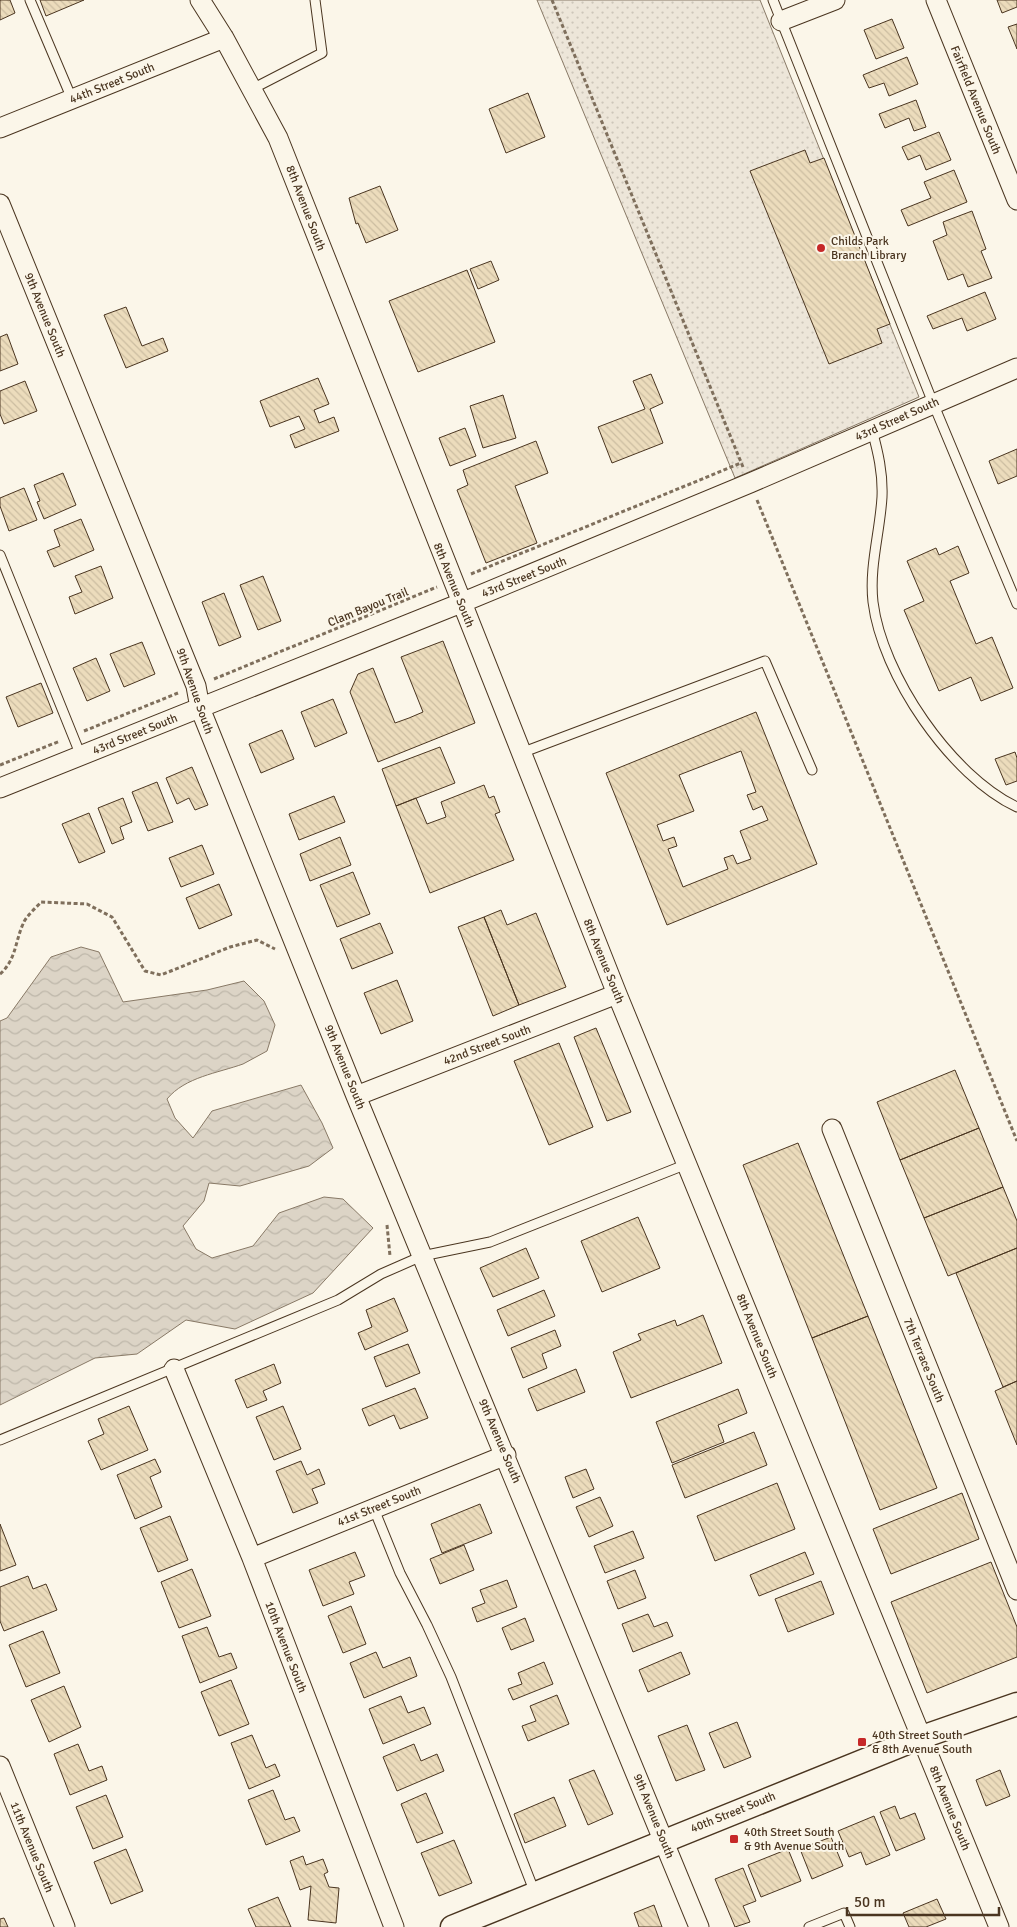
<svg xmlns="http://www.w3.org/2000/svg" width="1017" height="1927" font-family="Signika,sans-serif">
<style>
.park{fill:url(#park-dots);stroke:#887966}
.water{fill:url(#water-waves);stroke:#887966}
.building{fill:url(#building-back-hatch);stroke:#4a3520;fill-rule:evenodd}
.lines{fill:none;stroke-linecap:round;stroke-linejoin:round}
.service-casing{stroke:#4a3520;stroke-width:11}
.minor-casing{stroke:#4a3520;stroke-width:21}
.tertiary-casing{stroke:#4a3520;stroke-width:25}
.path{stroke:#7f6f5c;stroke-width:3;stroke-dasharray:4 2.5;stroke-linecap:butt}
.service{stroke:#fbf6e9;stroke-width:9}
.minor{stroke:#fbf6e9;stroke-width:19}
.tertiary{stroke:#fbf6e9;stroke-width:22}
.poi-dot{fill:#c62828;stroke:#fbf6e9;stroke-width:2}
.labels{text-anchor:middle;stroke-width:4;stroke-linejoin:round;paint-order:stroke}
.street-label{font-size:12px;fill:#4a3520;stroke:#fbf6e9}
.poi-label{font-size:12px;fill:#4a3520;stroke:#fbf6e9;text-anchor:start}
</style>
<defs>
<pattern id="park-dots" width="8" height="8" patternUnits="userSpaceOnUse" patternTransform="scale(1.25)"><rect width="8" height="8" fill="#ede6d9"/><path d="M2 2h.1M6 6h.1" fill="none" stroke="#cdc6ba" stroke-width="1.8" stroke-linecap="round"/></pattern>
<pattern id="water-waves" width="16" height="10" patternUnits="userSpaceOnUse" patternTransform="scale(1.25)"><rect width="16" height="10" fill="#dcd4c6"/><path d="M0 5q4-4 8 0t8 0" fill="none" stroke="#beb7aa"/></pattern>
<pattern id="building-back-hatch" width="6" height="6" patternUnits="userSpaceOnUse" patternTransform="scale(1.25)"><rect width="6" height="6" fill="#ecdcbc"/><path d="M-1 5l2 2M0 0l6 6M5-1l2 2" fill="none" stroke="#ccbda1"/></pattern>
</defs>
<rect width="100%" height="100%" fill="#fbf6e9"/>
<!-- park -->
<path class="park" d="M537,0H760L919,397L735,478Z"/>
<!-- water -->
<path class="water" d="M81,947L99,952L123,1002L207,990L244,981L264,1001L275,1025L267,1051C259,1055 251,1060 243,1064C218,1073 185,1077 167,1099L175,1118L193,1138L212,1111L301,1085L322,1123L333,1148L309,1166L240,1186L209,1183L204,1201L183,1226L196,1249L212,1258L253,1246L279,1213L324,1197L343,1199L373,1228L313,1293L235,1329L186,1320L137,1354L95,1358L0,1405V1021L7,1018L51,957Z"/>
<!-- building -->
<path class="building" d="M0,0H10L15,13L0,20Z
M40,0H84L46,16Z
M997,0H1017V7L1002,13Z
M892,19L904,48L876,59L864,30Z
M1017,24V49L1008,27Z
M907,57L918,84L889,96L884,83L869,88L863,75Z
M528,93L545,137L506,153L489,109Z
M916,100L926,127L914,131L909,118L885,128L879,114Z
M939,132L951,160L926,170L920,155L908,160L902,147Z
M805,150L810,163L824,158L890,324L877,329L882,343L829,364L750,171Z
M954,170L967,202L908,226L901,210L931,198L924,182Z
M380,186L398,230L366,243L358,223L356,224L349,198Z
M972,211L986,249L981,251L992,278L968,287L963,274L948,280L933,241L947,235L943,222Z
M491,261L499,280L478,289L470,269Z
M467,270L495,342L418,372L389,301Z
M985,292L996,319L967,331L962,318L933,329L927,316Z
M126,307L142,346L163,338L168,351L126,368L104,315Z
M7,334L18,364L0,371V337Z
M651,374L663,403L650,409L663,443L612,463L598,427L645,409L633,381Z
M318,378L329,404L314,410L319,423L334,417L339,431L295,448L290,435L305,429L299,416L270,427L260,401Z
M25,381L37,411L4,424L0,414V391Z
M503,395L516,438L483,448L470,406Z
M465,428L476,456L450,466L439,438Z
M536,441L548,473L515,486L537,543L486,563L457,490L468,485L463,470Z
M1017,449V476L998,484L989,461Z
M63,473L76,505L44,519L37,502L40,501L34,485Z
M24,488L37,520L9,531L0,506V498Z
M81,519L94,550L54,567L47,551L60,546L54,530Z
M958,546L969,573L950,581L976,644L992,637L1013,688L981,701L971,677L939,691L904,610L924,601L907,561L936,548L939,555Z
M101,566L113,598L75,614L69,597L82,592L75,576Z
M263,576L281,621L258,630L240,585Z
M224,593L241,637L219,646L202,602Z
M443,641L475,723L378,762L350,692L358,674L373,668L395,723L409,718L423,712L401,657Z
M142,642L155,674L124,687L110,654Z
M96,658L110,691L87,701L73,668Z
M41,683L53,713L18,727L6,697Z
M333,699L347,733L315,747L301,712Z
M756,712L817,864L667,925L606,773ZM741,751L756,792L747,795L753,810L762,806L768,820L740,831L751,859L737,864L733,855L724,858L728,869L683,887L668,849L677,846L674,837L663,841L657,825L694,811L679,775Z
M282,730L294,759L261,773L249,744Z
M440,747L455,783L396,806L382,769Z
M1015,752L1017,758V781L1006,785L995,759Z
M192,767L208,805L195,810L189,798L177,804L166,778Z
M157,782L173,822L148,831L132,792Z
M484,785L489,798L494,796L500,812L495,814L514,860L430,893L396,806L416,798L427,824L446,817L441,802Z
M334,796L345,822L299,840L289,814Z
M123,798L132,822L120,827L124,839L112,844L98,808Z
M89,813L105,852L79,863L62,824Z
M340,837L351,865L310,881L300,854Z
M202,845L214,874L181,887L169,858Z
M353,872L370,914L337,927L320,885Z
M219,884L232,915L199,929L186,898Z
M501,910L507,925L536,913L566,987L519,1005L484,917Z
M484,917L519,1005L493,1016L458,927Z
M380,923L393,953L352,969L340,939Z
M397,980L413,1021L381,1034L364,993Z
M596,1028L631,1112L607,1121L574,1037Z
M559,1043L593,1127L549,1145L514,1061Z
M955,1070L979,1128L900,1160L877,1102Z
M979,1128L1003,1187L924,1218L900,1160Z
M798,1143L868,1316L812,1338L743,1165Z
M1003,1187L1017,1221V1248L948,1276L924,1218Z
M638,1217L660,1268L602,1292L581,1241Z
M526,1248L539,1278L493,1297L480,1268Z
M1017,1248V1381L1003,1387L956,1273Z
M544,1290L555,1316L508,1336L497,1310Z
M394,1298L408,1331L365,1350L358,1333L372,1327L366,1310Z
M703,1315L722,1363L631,1398L613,1352L641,1340L638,1334L675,1320L677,1326Z
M868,1316L937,1488L880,1510L812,1338Z
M555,1330L561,1346L542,1354L547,1368L523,1378L511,1348Z
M408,1344L420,1373L386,1387L374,1357Z
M274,1364L281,1383L263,1391L267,1400L247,1408L235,1380Z
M576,1369L585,1392L537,1411L528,1389Z
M1017,1381V1445L995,1391Z
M415,1388L428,1418L400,1429L394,1415L369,1426L362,1409Z
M738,1389L747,1413L718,1425L724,1442L672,1463L656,1422Z
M129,1406L148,1450L101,1470L88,1441L104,1434L98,1419Z
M283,1406L301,1449L274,1460L256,1417Z
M754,1432L767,1465L685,1498L672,1465Z
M155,1459L161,1472L150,1477L162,1507L135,1519L117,1475Z
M301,1461L307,1475L319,1469L325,1484L312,1489L318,1503L293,1513L276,1471Z
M586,1469L594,1489L573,1498L565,1477Z
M777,1483L795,1529L715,1561L697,1516Z
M962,1493L979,1539L891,1574L873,1529Z
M600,1497L613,1526L589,1537L576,1507Z
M480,1504L492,1533L442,1553L431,1524Z
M170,1516L188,1560L158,1572L140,1528Z
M0,1524L16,1565L0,1571Z
M633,1531L644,1558L605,1573L594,1546Z
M464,1545L474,1570L440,1584L430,1559Z
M355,1552L365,1576L349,1582L354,1594L323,1606L309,1570Z
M805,1552L814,1574L759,1596L750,1575Z
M991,1562L1017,1627V1657L927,1693L891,1602Z
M192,1569L211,1616L179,1628L161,1582Z
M635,1570L646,1598L618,1609L607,1581Z
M28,1576L33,1589L46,1584L57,1610L4,1631L0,1621V1587Z
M507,1580L517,1607L477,1622L472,1608L485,1603L480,1590Z
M821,1581L834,1614L788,1632L775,1599Z
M351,1606L366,1644L343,1653L328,1616Z
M648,1614L654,1627L667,1622L673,1636L633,1652L622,1624Z
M525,1618L534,1641L511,1650L502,1628Z
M207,1627L219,1657L231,1653L237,1668L200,1683L182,1636Z
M43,1631L60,1673L26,1687L9,1645Z
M376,1652L383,1668L410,1657L417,1676L364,1698L350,1663Z
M681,1652L690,1674L648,1692L639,1670Z
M544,1662L553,1684L513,1700L508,1689L522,1684L518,1673Z
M231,1680L249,1724L219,1736L201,1692Z
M64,1686L81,1727L49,1742L31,1700Z
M557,1695L569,1724L528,1741L522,1726L536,1721L530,1706Z
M401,1696L408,1713L424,1707L431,1724L383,1744L369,1709Z
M737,1722L751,1757L724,1768L709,1733Z
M687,1725L705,1770L676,1781L658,1736Z
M252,1735L266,1768L275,1764L280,1776L249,1789L231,1743Z
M78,1744L89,1771L102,1766L107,1780L70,1795L54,1754Z
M414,1744L421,1761L437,1754L444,1771L397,1791L383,1757Z
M594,1770L613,1814L588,1825L569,1780Z
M1000,1770L1010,1796L986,1806L976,1780Z
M273,1790L285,1820L294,1817L300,1831L266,1845L248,1800Z
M426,1793L443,1833L417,1843L401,1804Z
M106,1795L123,1837L93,1849L76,1807Z
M554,1797L566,1826L525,1843L514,1814Z
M895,1806L900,1819L915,1813L925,1839L896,1851L880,1812Z
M874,1816L890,1855L866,1865L861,1852L849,1857L838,1831Z
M831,1837L843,1866L812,1879L800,1849Z
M454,1840L472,1883L439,1896L421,1853Z
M126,1849L143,1891L111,1904L94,1862Z
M788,1849L801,1881L761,1897L748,1865Z
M303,1856L306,1865L323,1859L328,1872L324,1874L329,1887L339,1888L336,1923L308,1920L311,1886L300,1890L290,1861Z
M743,1868L756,1901L743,1906L750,1922L735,1927L715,1879Z
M278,1897L291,1927H256L248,1909Z
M937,1899L946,1919L926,1927H909L903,1913Z
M654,1905L662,1927H639L634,1913Z
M4,1918L8,1927H0V1919Z"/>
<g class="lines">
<defs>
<path id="service" d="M30,0L72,99
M773,0L933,403L1017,604
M252,89L322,53L315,0
M872,430C878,452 883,473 882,497C880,532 869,567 873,602C882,675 951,776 1017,807
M0,555L81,756
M521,753L765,661L812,770
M0,1440L338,1300L381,1274L422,1256L490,1242L687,1164
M374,1509L400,1573L427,1625L451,1677L535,1893
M809,1927L844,1913L850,1927"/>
<path id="minor" d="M200,0L224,38L278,138L617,994L999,1927
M936,0L1017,200
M781,21L835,0
M0,128L224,38
M0,204L196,686L200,708L356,1096L699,1927
M0,788L461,603L750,483L1017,368
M356,1096L617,994
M832,1129L1017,1590
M174,1369L252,1558L394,1927
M252,1558L506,1455
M0,1766L65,1927"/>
<path id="tertiary" d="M452,1927L922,1737L1017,1704"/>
</defs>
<!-- service casing -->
<use href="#service" class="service-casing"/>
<!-- minor casing -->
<use href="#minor" class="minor-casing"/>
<!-- tertiary casing -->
<use href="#tertiary" class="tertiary-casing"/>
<!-- path -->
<path class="path" d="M552,0L743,467
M757,500L1017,1141
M471,574L741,463
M214,679L437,587
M84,731L178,693
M0,765L60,741
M0,974C16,960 15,942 23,924C26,916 36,908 41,902L87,904L112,917L145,971L161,975L230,947L257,940L275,949
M387,1225L390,1256"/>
<!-- service -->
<use href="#service" class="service"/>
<!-- minor -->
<use href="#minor" class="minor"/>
<!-- tertiary -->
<use href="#tertiary" class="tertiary"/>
</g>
<!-- markers -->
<g class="poi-dot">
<circle cx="821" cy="248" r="5"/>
<rect x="857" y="1737" width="10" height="10" rx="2.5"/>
<rect x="729" y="1834" width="10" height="10" rx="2.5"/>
</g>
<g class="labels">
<!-- street labels -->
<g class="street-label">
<text transform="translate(112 83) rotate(-22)" y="4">44th Street South</text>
<text transform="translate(976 100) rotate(68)" y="4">Fairfield Avenue South</text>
<text transform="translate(306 208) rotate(69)" y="4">8th Avenue South</text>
<text transform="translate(45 315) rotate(68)" y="4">9th Avenue South</text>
<text transform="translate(897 419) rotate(-24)" y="4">43rd Street South</text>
<text transform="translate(524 577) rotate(-22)" y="4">43rd Street South</text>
<text transform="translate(454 585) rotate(68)" y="4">8th Avenue South</text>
<text transform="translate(368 607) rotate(-22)" y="4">Clam Bayou Trail</text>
<text transform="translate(195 691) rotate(71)" y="4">9th Avenue South</text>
<text transform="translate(135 734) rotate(-22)" y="4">43rd Street South</text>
<text transform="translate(604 961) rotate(68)" y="4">8th Avenue South</text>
<text transform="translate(487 1045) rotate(-21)" y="4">42nd Street South</text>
<text transform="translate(345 1067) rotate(68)" y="4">9th Avenue South</text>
<text transform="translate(757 1336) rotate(68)" y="4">8th Avenue South</text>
<text transform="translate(924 1360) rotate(68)" y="4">7th Terrace South</text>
<text transform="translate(500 1441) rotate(67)" y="4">9th Avenue South</text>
<text transform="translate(379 1506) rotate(-22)" y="4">41st Street South</text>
<text transform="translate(286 1647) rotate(69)" y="4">10th Avenue South</text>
<text transform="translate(950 1808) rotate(68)" y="4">8th Avenue South</text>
<text transform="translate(733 1812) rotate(-22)" y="4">40th Street South</text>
<text transform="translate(654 1816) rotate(68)" y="4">9th Avenue South</text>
<text transform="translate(32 1847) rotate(68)" y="4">11th Avenue South</text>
</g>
<!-- poi labels -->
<g class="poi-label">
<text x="831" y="245">Childs Park<tspan x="831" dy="14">Branch Library</tspan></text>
<text x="872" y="1739">40th Street South<tspan x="872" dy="14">&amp; 8th Avenue South</tspan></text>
<text x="744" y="1836">40th Street South<tspan x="744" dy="14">&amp; 9th Avenue South</tspan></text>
</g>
</g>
<!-- scale -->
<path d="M847 1907v8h152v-8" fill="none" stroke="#4a3520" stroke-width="2.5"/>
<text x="854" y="1907" font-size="15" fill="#4a3520" stroke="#fbf6e9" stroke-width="4" paint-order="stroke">50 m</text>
</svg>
